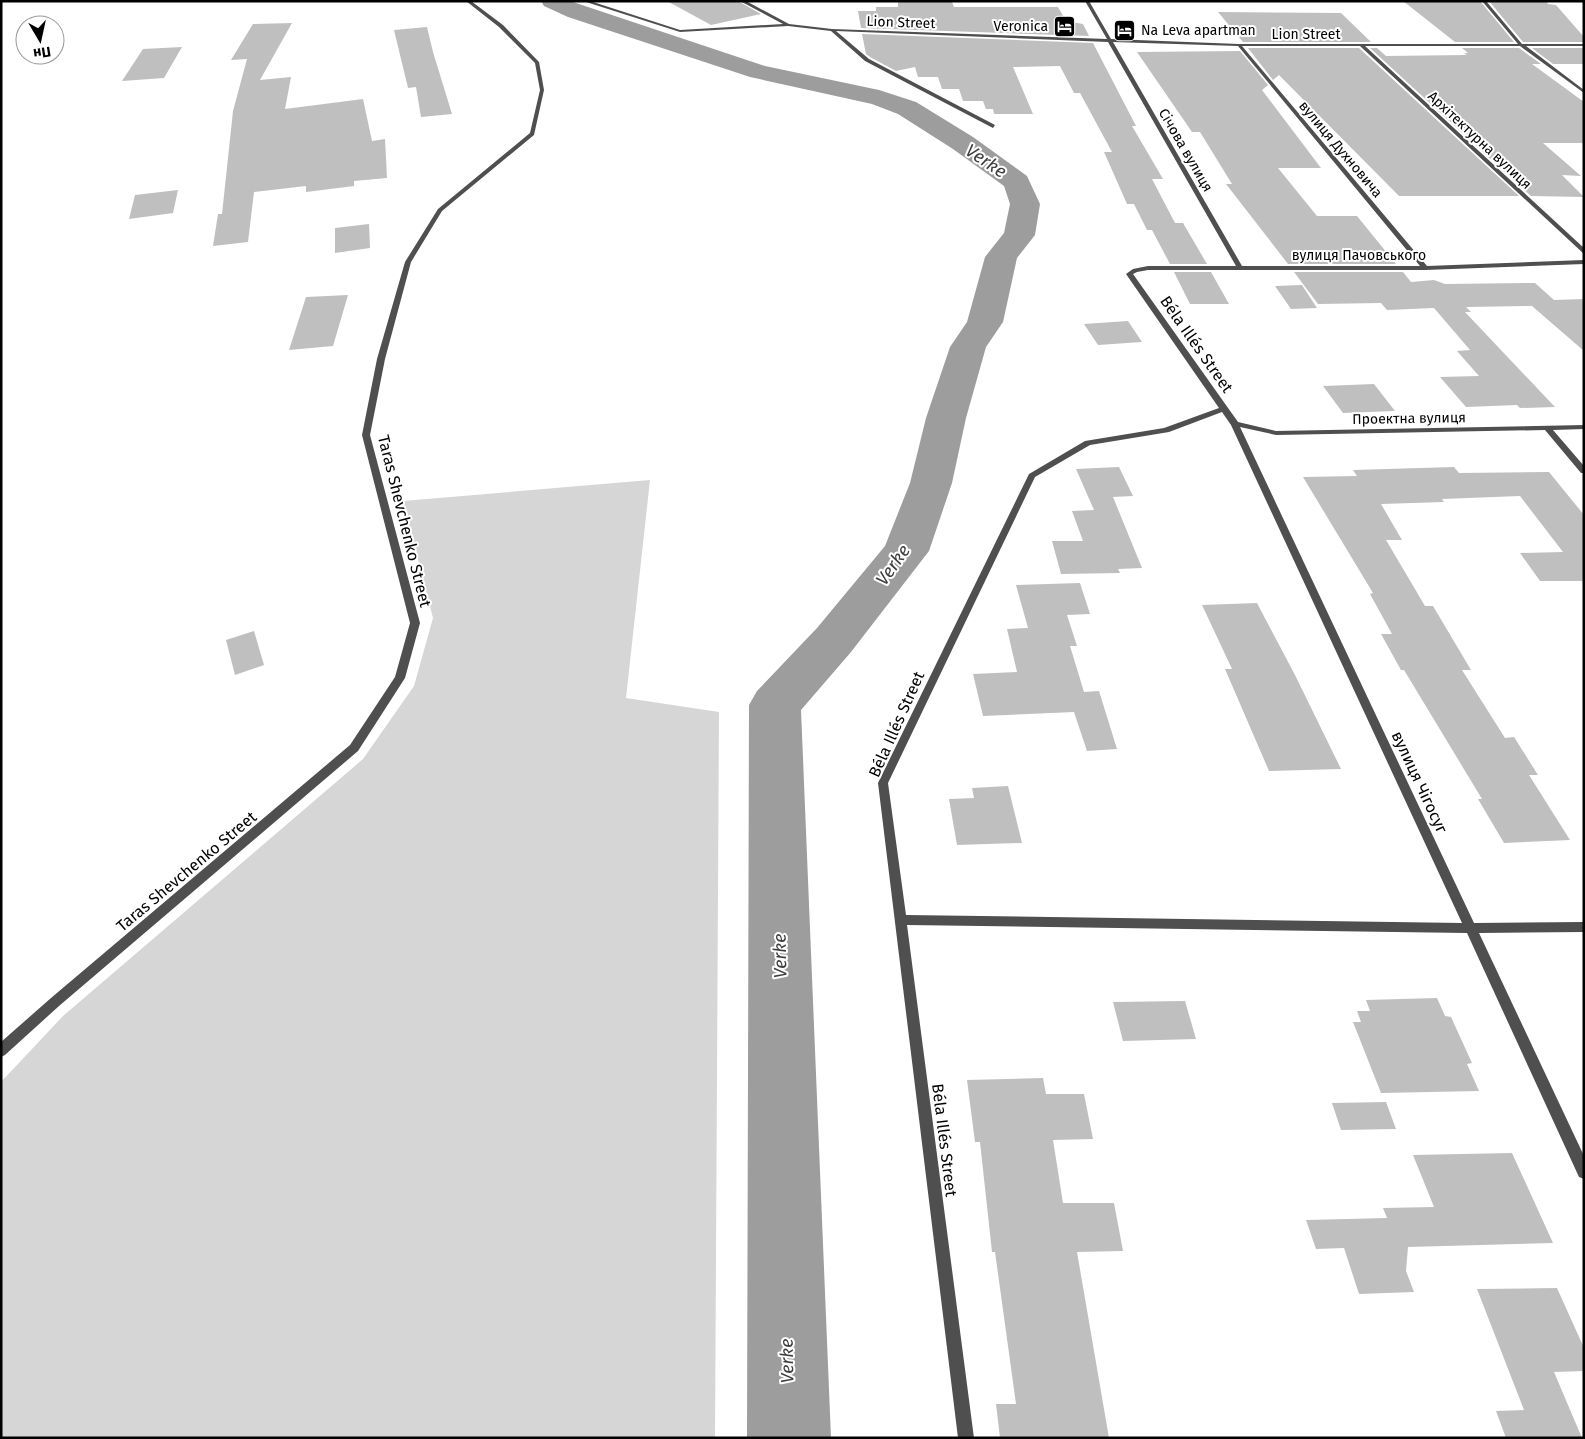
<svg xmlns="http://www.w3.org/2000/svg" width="1585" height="1439" font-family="'Fira Sans',sans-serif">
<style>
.green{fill:#d6d6d6}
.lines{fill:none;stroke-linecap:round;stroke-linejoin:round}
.river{fill:#9d9d9d;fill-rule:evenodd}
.building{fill:#bfbfbf}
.minor{fill:#4f4f4f;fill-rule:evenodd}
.tertiary{fill:#4f4f4f;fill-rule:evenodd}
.labels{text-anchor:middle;stroke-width:4;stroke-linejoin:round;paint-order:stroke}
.far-street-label{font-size:14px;fill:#000;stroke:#fff}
.far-poi-label{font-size:14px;fill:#000;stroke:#fff;text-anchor:end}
.street-label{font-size:16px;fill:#000;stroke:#fff}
.water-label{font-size:18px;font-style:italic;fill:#3e3e3e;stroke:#fff}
</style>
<rect width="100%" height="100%" fill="#fff"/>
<!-- green -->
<path class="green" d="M650,480L626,698L719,712L715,1438H1V1082L63,1016L363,759L414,686L433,618L403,501Z"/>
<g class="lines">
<!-- river -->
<path class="river" d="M541,1H570L765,66L879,90L916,102L973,137L1027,176L1040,204L1035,235L1017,258L1003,322L986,347L966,418L952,483L929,551L851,652L801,710L831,1438H747L749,705L757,691L817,628L885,546L910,483L926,418L950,347L967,322L985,257L1004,233L1010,204L1004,186L953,149L898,114L872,104L750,77L568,17L544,6Z"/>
</g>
<!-- building -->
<path class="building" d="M667,1H738L761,14L711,25Z
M898,1L952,2L954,7H1058L1066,21L1083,24L1089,36L861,28L858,11H876V7H898Z
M1403,1H1480L1514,42H1455Z
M1489,1H1546L1548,4L1556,5L1584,37V42H1523Z
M1218,12L1341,13L1371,42H1243Z
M292,23L260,80L291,77L285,109L363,99L372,141L385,139L387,178L354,181V186L306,192V186L254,192L248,242L213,246L218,214H222L233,111L247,59L231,60L253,24Z
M427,27L433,52L452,114L421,117L416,87L408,88L394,30Z
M862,34L1093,43L1136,126H1132L1163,179H1152L1175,223H1183L1207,264H1170L1152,230H1147L1134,204H1127L1104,152H1112L1080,93H1074L1060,66L1013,67L1033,114H994L993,109H986L983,101H963L959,89H942L938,77H918L915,67L896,71L870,57L866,54Z
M182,47L164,78L122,81L143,49Z
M1248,48H1359L1519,196H1399L1279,75L1273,80Z
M1370,48H1377L1386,56L1467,55L1464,53H1468L1462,48H1519L1541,64H1532L1584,102V143H1543L1581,176L1562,175L1584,197L1531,196Z
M1532,48H1584V64H1553Z
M1240,51L1268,85L1262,90L1321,168H1278L1317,216H1357L1396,264H1288L1226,184H1232L1200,132H1192L1137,52Z
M178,190L173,213L129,219L135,195Z
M369,224L370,248L335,253V228Z
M1174,272H1211L1229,304H1190Z
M1294,272H1403L1411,282L1434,280L1445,284L1535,283L1554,300L1584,299V351L1532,306L1466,307L1471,312H1465L1555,407L1520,408L1517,405L1466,407L1440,377L1479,376L1457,351L1470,350L1434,308L1387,310L1381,303L1318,304Z
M1302,285L1317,308L1291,309L1275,286Z
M348,295L333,346L289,350L306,297Z
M1128,321L1142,342L1098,345L1084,324Z
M1374,384L1395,411L1343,413L1323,386Z
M1119,467L1133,496L1113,497L1142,568L1118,569L1120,573L1061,574L1052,541H1083L1072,511L1094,510L1076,469Z
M1454,467L1459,473L1549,472L1584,515V581H1540L1520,553L1563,552L1520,496L1442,499L1444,502L1381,504L1402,540H1386L1425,606H1433L1471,670H1462L1505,738L1514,737L1538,775H1529L1570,840L1504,843L1478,799H1482L1404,670H1401L1381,634H1392L1370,594L1373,593L1303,477L1357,476L1353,470Z
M1080,583L1090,614L1067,615L1077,646H1070L1084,692L1099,691L1117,749L1087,751L1074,712L983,716L973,674L1017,672L1007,629L1028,628L1016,585Z
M1257,603L1295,675L1341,769L1269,771L1225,669H1232L1202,605Z
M254,631L264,665L235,675L226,640Z
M1008,786L1022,843L957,845L949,799L974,798L972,788Z
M1437,998L1445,1016L1451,1017L1472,1063L1467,1064L1479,1091L1381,1093L1353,1022H1361L1357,1011H1370L1366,1000Z
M1185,1001L1196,1039L1123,1041L1113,1002Z
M1043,1078L1046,1094H1084L1093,1139L1053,1140L1063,1203H1114L1123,1251L1077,1252L1109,1438H1000L996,1404H1016L995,1252H992L980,1142H975L967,1080Z
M1386,1102L1396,1129L1341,1130L1332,1103Z
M1512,1153L1553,1243L1408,1247L1406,1271L1414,1292L1359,1294L1344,1248L1316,1249L1306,1220L1387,1218L1383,1208L1434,1207L1413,1155Z
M1557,1288L1584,1348V1371L1554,1372L1582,1438H1506L1496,1411L1524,1410L1477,1289Z"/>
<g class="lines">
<!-- minor -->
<path class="minor" d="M583,1H590L680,30L783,24L740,1H746L789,24L832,29L1107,39L1085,1H1089L1111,39L1239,44H1518L1482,1H1486L1522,44H1584V46H1526L1584,90V93L1520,46H1365L1584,248V254L1360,46H1242L1427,266L1584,260V264L1425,270H1148L1137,272L1133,274L1238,422L1276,431L1584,425V429L1553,430L1584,466V473H1581L1545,430L1276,435L1240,427L1474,923L1584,922V932L1479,933L1584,1156V1179L1579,1177L1467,933L907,925L974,1438H958L878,783L1029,474L1085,441L1164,428L1219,408L1126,274L1133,269L1148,266H1236L1108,42L836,31L869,59L995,125L993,128L865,61L831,31L788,26L680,32ZM1113,42L1238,46L1420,266H1242ZM1222,412L1231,425L1462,923L906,915L888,783L1035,477L1090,445L1169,432Z"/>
<!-- tertiary -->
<path class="tertiary" d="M466,1H471L503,25L539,62L544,90L534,135L442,211L411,262L385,359L370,435L420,623L405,678L358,751L59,1006L5,1055L1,1057V1042L51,998L350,745L395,677L410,623L362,435L377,359L405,262L438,209L530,133L540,90L535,63L499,27Z"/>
</g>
<!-- icons -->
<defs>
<symbol id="hotel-square" viewBox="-11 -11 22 22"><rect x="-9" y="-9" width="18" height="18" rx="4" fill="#000" stroke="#fff"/><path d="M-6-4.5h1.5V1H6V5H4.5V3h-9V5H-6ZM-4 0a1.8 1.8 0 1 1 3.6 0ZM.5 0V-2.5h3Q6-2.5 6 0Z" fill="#fff"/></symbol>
</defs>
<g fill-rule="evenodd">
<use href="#hotel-square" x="1052" y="14" width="25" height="25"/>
<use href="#hotel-square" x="1112" y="18" width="25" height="25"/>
</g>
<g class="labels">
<!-- far-street labels -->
<g class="far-street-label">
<text transform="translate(901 22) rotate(2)" y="5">Lion Street</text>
<text x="1306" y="39">Lion Street</text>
<text transform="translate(1480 140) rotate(43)" y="5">Архітектурна вулиця</text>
<text transform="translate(1341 149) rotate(50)" y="5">вулиця Духновича</text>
<text transform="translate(1186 150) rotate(60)" y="5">Січова вулиця</text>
<text x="1359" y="260">вулиця Пачовського</text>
<text transform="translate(1409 418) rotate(-1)" y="5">Проектна вулиця</text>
</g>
<!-- far-poi labels -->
<g class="far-poi-label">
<text x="1048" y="31">Veronica</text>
<text x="1141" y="35" text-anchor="start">Na Leva apartman</text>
</g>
<!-- street labels -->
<g class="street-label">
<text transform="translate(1197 344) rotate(55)" y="6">Béla Illés Street</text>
<text transform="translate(405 521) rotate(76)" y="6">Taras Shevchenko Street</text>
<text transform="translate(896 724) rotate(-66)" y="6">Béla Illés Street</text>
<text transform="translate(1420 782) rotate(65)" y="6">вулиця Чігосуг</text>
<text transform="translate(186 871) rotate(-40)" y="6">Taras Shevchenko Street</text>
<text transform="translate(945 1140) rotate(83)" y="6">Béla Illés Street</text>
</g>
<!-- water labels -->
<g class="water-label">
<text transform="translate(986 161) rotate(34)" y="6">Verke</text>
<text transform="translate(893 565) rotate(-55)" y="6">Verke</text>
<text transform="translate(780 956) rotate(-91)" y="6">Verke</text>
<text transform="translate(787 1361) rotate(-91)" y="6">Verke</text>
</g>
</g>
<!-- border -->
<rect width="1585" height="1439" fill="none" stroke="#000000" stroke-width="5"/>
<!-- north arrow -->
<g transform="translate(40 40) rotate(171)"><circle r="24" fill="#ffffff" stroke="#999999"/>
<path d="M0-4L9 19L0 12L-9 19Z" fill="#000000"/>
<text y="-8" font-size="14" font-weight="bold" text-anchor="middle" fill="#000000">Пн</text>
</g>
</svg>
